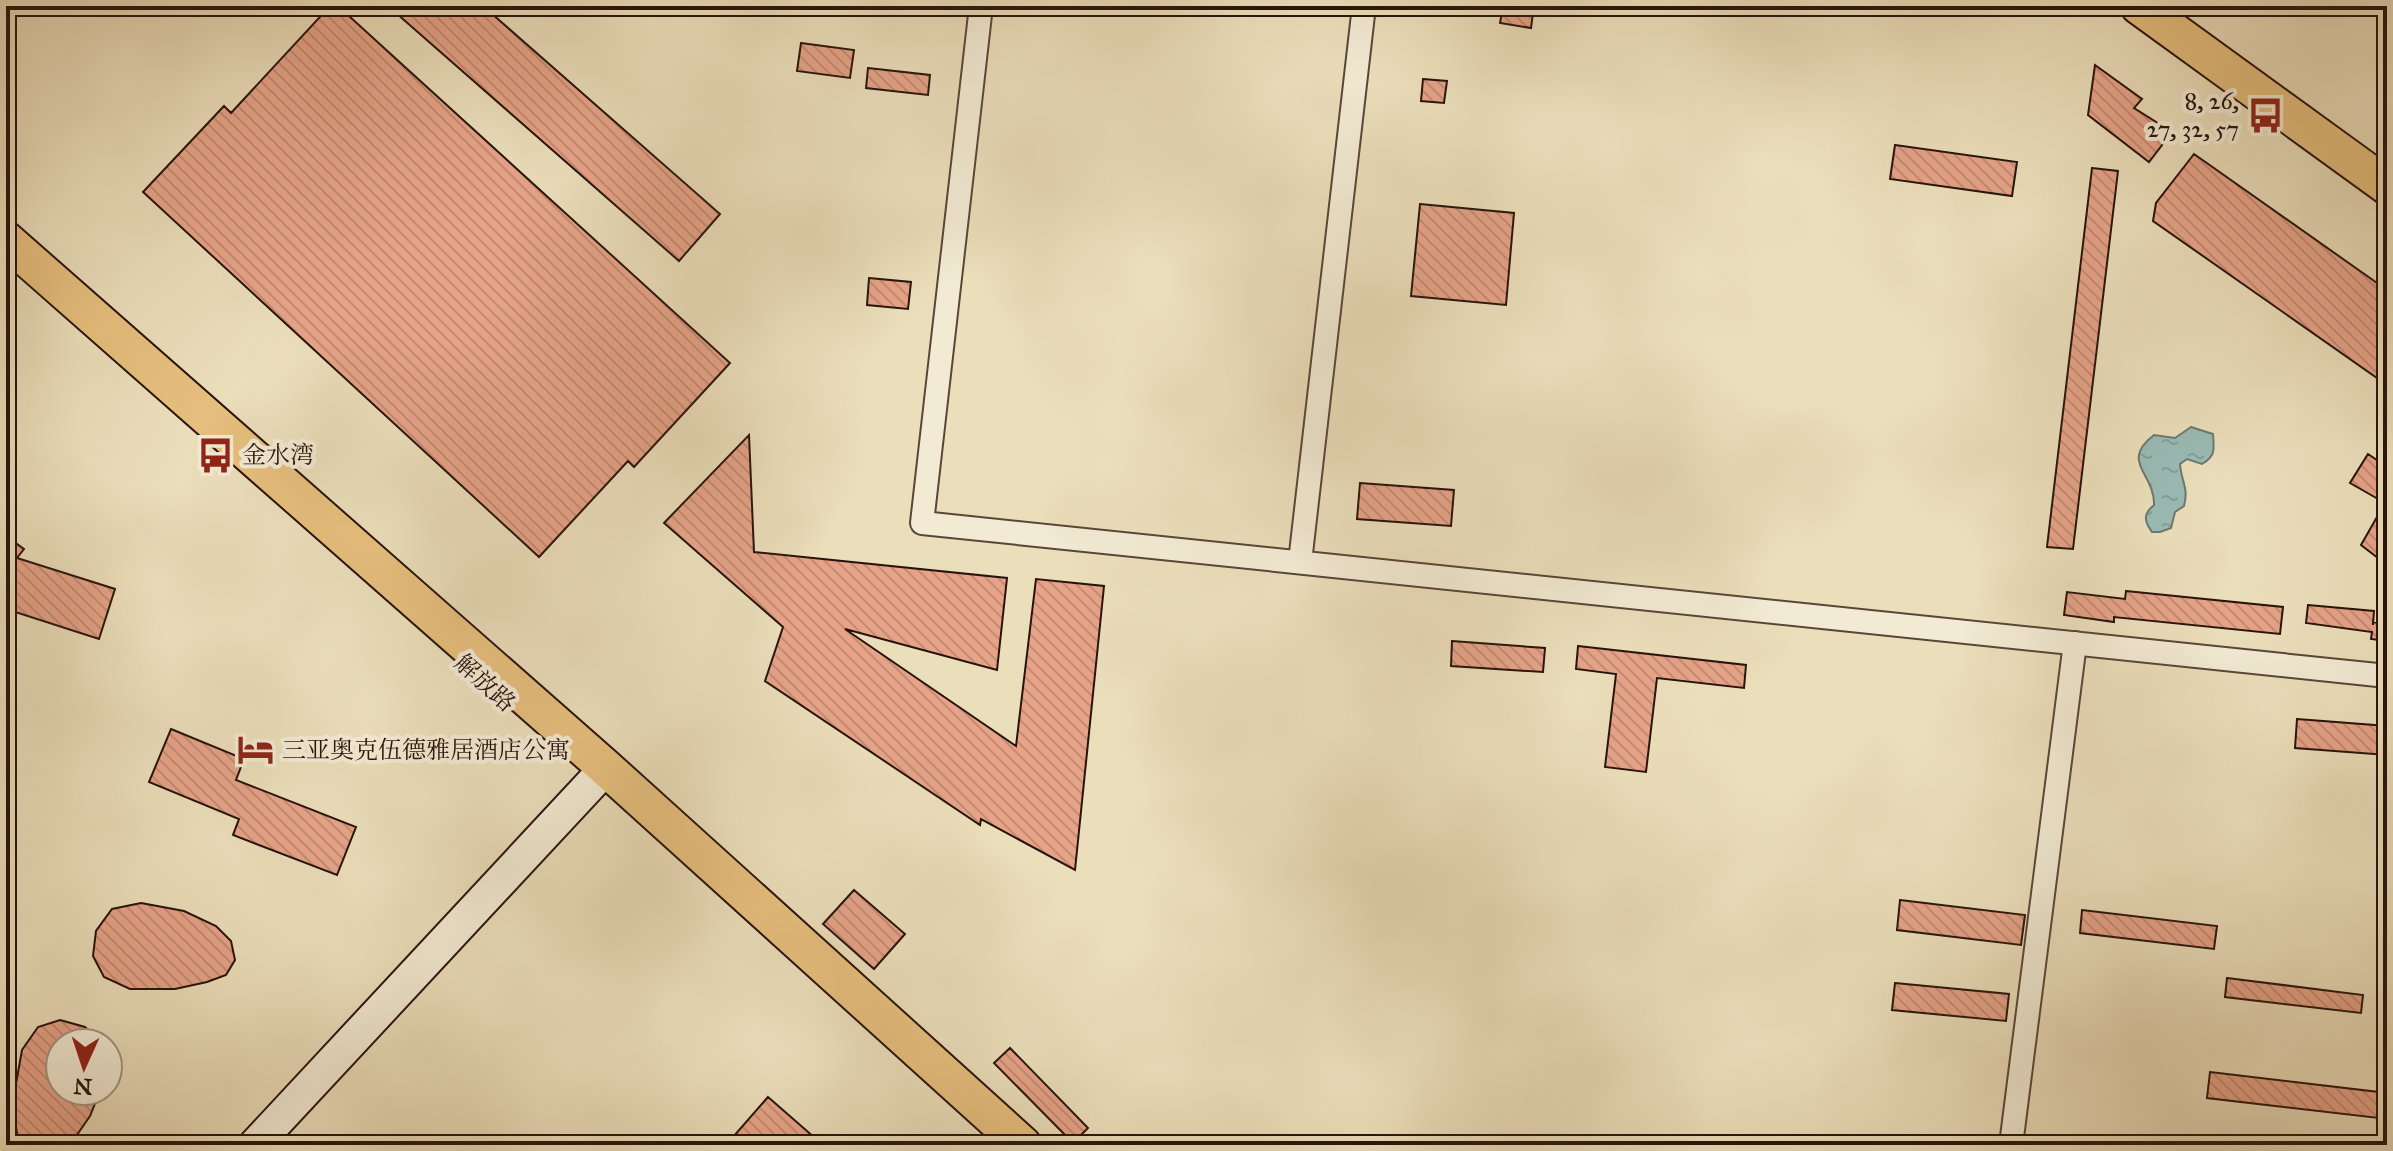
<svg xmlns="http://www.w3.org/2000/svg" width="2393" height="1151" font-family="'IM FELL Great Primer','Noto Serif SC',serif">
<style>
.water{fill:url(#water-ripples);stroke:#6c7871;stroke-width:2}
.building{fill:url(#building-back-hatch);stroke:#28130c;stroke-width:2}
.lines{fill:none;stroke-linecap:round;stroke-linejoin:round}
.street-casing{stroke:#594638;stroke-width:26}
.secondary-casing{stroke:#28130c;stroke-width:36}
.primary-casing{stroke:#28130c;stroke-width:40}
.street{stroke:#f2ead3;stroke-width:22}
.secondary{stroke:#f2ead3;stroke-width:32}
.primary{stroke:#e6bf7e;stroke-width:36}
.labels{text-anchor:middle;stroke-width:8;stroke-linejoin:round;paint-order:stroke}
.poi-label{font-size:24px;fill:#28130c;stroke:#f2ead3;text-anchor:start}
.street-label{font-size:24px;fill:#28130c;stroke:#f2ead3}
</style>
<defs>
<pattern id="water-ripples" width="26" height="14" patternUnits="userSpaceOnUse" patternTransform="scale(2)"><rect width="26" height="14" fill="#99bbb4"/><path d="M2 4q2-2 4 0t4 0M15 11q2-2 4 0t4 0" fill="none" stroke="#84a09a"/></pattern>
<pattern id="building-back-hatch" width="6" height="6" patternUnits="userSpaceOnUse" patternTransform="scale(2)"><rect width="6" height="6" fill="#e6a388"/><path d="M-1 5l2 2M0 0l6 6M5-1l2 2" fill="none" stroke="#c58b74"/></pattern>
</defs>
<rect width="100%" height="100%" fill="#ebdebb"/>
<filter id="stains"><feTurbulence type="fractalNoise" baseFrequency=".0025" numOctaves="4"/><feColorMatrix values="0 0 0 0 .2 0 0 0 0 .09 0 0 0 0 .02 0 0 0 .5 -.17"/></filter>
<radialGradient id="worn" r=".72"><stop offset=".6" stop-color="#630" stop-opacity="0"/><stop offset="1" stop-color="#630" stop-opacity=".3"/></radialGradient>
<!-- water -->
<path class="water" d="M2191,427L2213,434C2214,449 2216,456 2202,464L2187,459L2180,464C2181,481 2189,488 2184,506L2175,512L2171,528L2160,532H2152C2144,521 2143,514 2154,505C2155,473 2119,462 2154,435L2175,438Z"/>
<!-- building -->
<path class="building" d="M330,6H338L730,363L634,467L628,461L539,557L143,192L224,106L231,113Z
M388,6H483L720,214L679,261Z
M1503,6H1534L1531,28L1500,23Z
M801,43L854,50L850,78L797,71Z
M2095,65L2142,99L2134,108L2172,132L2149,162L2088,115Z
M868,68L930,75L928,95L866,88Z
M1423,79L1447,81L1444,103L1421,101Z
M1895,145L2017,162L2012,196L1890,179Z
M2194,154L2387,290V385L2153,221L2156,203Z
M2092,168L2118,171L2073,549L2047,547Z
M1420,204L1514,213L1506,305L1411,296Z
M869,278L911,282L908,309L867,305Z
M749,435L754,552L1007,578L997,670L845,629L1016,746L1036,579L1104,586L1075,870L981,819L980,825L765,681L783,627L664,523Z
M2368,454L2387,467V565L2361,545L2385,503L2350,483Z
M1360,483L1454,490L1451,526L1357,519Z
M6,536L24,549L17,558L115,589L99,639L6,609Z
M2126,591L2283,607L2280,634L2114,617V622L2064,615L2067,592L2125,599Z
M2308,605L2374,611L2373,625V622L2387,624V641L2371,639L2372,632L2306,623Z
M1452,641L1545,648L1543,672L1451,666Z
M1578,646L1746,665L1744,688L1657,678L1646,772L1605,767L1616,674L1576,669Z
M2297,719L2387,726V755L2295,748Z
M171,729L244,759L236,780L356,827L337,875L233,835L239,819L149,782Z
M854,890L905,934L874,969L823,924Z
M1900,900L2025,915L2021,945L1897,930Z
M141,903L184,911L216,926L231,941L235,960L226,975L207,982L175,989H130L104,977L93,956L96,931L112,909Z
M2082,910L2217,926L2214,949L2080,933Z
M2227,978L2363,995L2361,1013L2225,997Z
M1895,983L2009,994L2006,1021L1892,1010Z
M60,1020L85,1027L101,1043H60V1091H100L90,1116L70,1145H19L16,1127L14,1095L22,1050L38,1027Z
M1010,1048L1088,1128L1073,1143L994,1063Z
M2210,1072L2387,1093V1119L2207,1098Z
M768,1097L823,1145H726Z"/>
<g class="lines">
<defs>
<path id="street" d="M981,6L922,523L2387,676
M1300,562L1364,6
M2011,1145L2075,643"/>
<path id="secondary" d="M255,1145L606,768"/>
<path id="primary" d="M2139,6L2387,186
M6,240L606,768L1023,1145"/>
</defs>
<!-- street casing -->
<use href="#street" class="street-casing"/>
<!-- secondary casing -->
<use href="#secondary" class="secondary-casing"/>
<!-- primary casing -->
<use href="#primary" class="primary-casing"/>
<!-- street -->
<use href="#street" class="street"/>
<!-- secondary -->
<use href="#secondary" class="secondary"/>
<!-- primary -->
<use href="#primary" class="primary"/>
</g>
<!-- icons -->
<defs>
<symbol id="bus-bare" viewBox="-9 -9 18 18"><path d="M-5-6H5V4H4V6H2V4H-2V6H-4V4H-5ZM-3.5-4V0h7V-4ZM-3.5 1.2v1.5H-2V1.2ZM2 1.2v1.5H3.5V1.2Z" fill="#8f2418" stroke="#f2ead3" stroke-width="2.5" paint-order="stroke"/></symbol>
<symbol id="hotel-bare" viewBox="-9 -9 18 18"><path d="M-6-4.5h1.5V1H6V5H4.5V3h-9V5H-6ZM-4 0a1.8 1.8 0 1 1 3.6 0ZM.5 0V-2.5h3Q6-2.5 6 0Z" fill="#8f2418" stroke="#f2ead3" stroke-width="2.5" paint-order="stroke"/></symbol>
</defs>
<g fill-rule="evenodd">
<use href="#bus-bare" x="2240" y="90" width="51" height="51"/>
<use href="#bus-bare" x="190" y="430" width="51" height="51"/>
<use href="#hotel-bare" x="230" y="724" width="51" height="51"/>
</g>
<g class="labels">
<!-- poi labels -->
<g class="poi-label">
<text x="2239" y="109" text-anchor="end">8, 26,<tspan x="2239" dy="28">27, 32, 57</tspan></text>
<text x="242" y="463">金水湾</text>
<text x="282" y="758">三亚奥克伍德雅居酒店公寓</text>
</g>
<!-- street labels -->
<g class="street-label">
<text transform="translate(485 683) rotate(42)" y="8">解放路</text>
</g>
</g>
<!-- margin -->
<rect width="2393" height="1151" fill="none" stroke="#ebdebb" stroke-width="32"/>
<rect x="8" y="8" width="2377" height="1135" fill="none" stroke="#28130c" stroke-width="4"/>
<rect x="16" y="16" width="2361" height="1119" fill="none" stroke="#28130c" stroke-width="2"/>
<!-- north arrow -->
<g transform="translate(84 1067) rotate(183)"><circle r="38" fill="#f2ead3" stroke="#a19483" stroke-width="2"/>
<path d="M0-6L14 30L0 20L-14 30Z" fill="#8f2418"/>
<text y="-12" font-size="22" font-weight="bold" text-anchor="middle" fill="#28130c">N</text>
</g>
<rect width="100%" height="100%" filter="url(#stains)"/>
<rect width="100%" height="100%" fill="url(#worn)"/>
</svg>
